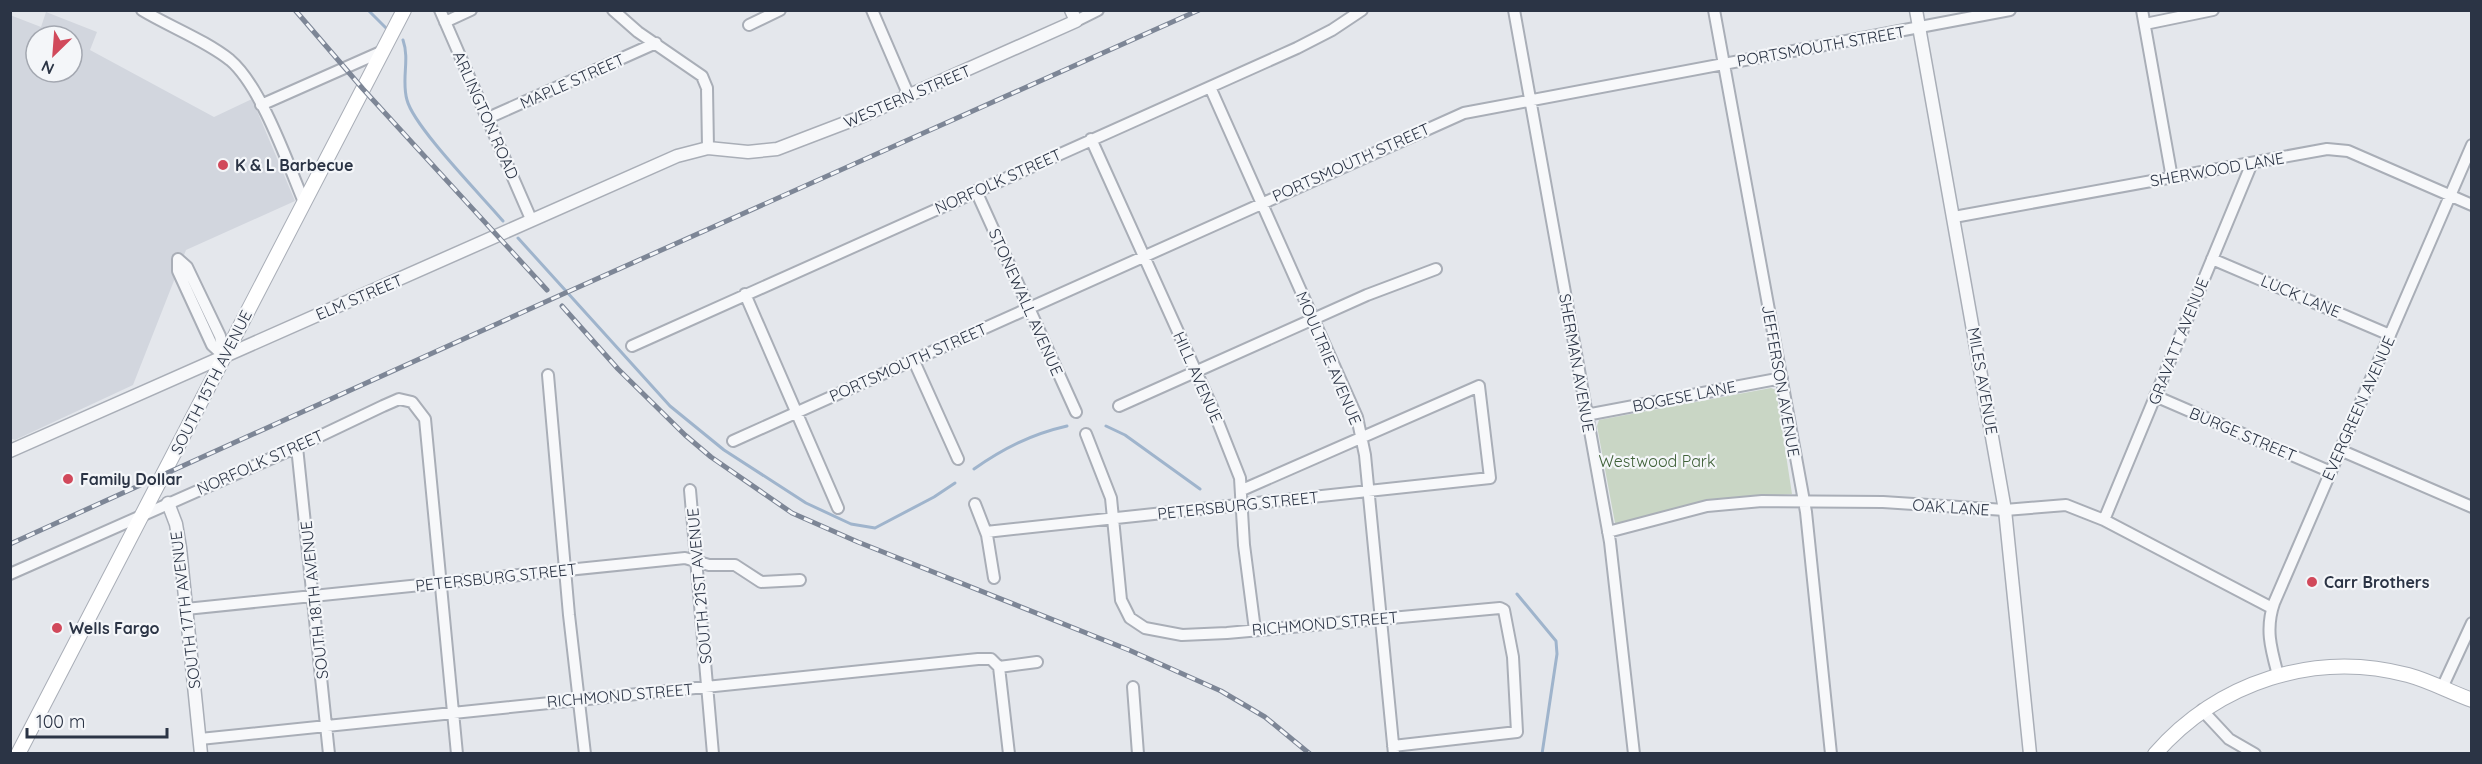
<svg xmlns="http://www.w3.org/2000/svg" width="2482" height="764" font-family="Quicksand,sans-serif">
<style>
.built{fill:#d2d6de;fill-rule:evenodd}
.green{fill:#c9d6c5}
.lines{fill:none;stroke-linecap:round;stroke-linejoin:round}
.stream{stroke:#9fb4cc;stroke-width:3}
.minor-casing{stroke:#a9aeb7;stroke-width:14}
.tertiary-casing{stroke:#a9aeb7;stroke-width:15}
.secondary-casing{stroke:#a9aeb7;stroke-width:16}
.minor{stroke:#f7f8fa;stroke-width:10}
.tertiary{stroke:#f7f8fa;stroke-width:12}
.secondary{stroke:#fff;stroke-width:14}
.rail-casing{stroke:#7d8696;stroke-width:5}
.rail{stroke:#f4f6f9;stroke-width:3;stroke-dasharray:9;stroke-linecap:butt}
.poi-dot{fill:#d1495b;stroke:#f4f6f9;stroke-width:2}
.labels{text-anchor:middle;stroke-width:4.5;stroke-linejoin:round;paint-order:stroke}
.street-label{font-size:16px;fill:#2b3445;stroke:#f4f6f9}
.poi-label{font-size:16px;font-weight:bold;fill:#2b3445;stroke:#f4f6f9;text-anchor:start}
.park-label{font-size:16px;fill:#3f6138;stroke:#f4f6f9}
</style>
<rect width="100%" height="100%" fill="#e4e7ec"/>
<!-- built -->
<path class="built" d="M46,12L97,32L90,50L214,117L252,99L295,201L186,250L133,385L15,440L10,438V15L41,27ZM36,36H72V72H36Z"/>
<!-- green -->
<path class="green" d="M1771,388L1776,390L1792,494L1706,500L1619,524L1615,523L1597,426L1599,420Z"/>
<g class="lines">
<!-- stream -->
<path class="stream" d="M368,10L386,28
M403,40C410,60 401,80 407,100C414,127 481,195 503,221
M518,238L670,406L724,450L806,503L851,524L875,528L934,497L955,483
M1106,426L1125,435L1200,489
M974,469C1004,448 1032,434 1067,426
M1517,594L1556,641L1557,654L1542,754"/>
<defs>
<path id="minor" d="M142,10C170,27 205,40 230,60C261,86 288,164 304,202
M440,10L531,219
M613,10L638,32L702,76L707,88L708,148
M872,10L909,96
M1514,10L1610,542L1634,754
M1714,10L1806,512L1831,754
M2142,10L2172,178
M1076,21L1098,10
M445,22L471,10
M2145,24L2213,10
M749,25L780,10
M1210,87L1357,417L1365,455L1394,754
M261,105L383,51
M488,118L656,43
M1091,139L1212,407L1240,478L1244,545L1255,630
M976,191L1076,412
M1954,217L2327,149L2348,151L2472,205
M178,259V271L212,345L224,356
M178,259L187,267L220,336L224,355
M2212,259L2390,335
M745,294L838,508
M632,346L1297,48L1332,30L1362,10
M913,359L958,459
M548,375L569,615L585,754
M2155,396L2331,472
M1119,406L1367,295L1436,269
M1586,415L1782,378
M1086,434L1111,498L1121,600L1130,618L1145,628L1182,635L1227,633L1500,608L1504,610L1513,657L1517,732L1393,746
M733,441L1464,113L2010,10
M297,447L329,754
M2340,450L2472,507
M690,490L713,754
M975,504L987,535L994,578
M2104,520L2252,163
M986,532L1490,478L1479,386L1242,490
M1608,532L1707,506L1762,501L1883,502L2005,510L2066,505L2104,520L2272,608
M10,574L297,447L383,406L399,399L412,402L425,419L457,754
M186,609L685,558L709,565H735L761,582L800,580
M999,667L1009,754
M2278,675C2271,649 2265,629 2274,603L2472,145
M1133,687L1138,754
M2442,688L2472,623
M2202,710L2229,739L2255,754
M200,739L978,659H991L999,667L1037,662"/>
<path id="tertiary" d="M1916,10L2005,510L2030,754
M10,451L677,156L708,148L748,152L777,149L858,118L1076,21L1071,10
M168,503L176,524L180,548L201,754"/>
<path id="secondary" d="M18,754L404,10
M2155,754C2218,682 2315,650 2408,675C2430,681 2450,692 2472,700"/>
</defs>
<!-- minor casing -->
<use href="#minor" class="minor-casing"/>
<!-- tertiary casing -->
<use href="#tertiary" class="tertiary-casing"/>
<!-- secondary casing -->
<use href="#secondary" class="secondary-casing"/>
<!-- minor -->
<use href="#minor" class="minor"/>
<!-- tertiary -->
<use href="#tertiary" class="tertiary"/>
<!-- secondary -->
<use href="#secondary" class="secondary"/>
<defs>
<path id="rail" d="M295,10L363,89L547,290
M562,306L618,369L685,435L711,457L792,513L858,542L1129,650L1221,691L1265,717L1310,754
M10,544L554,298L1199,10"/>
</defs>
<!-- rail casing -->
<use href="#rail" class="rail-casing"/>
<!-- rail -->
<use href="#rail" class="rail"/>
</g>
<!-- markers -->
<g class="poi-dot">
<circle cx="223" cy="165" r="6"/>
<circle cx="68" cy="479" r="6"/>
<circle cx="2312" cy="582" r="6"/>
<circle cx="57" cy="628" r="6"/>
</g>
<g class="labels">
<!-- street labels -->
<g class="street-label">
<text transform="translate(1821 46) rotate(-10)" y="6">PORTSMOUTH STREET</text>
<text transform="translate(572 81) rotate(-24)" y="6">MAPLE STREET</text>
<text transform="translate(907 96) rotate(-23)" y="6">WESTERN STREET</text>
<text transform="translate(486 115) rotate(66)" y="6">ARLINGTON ROAD</text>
<text transform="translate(1351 162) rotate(-24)" y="6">PORTSMOUTH STREET</text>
<text transform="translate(2217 169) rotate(-10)" y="6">SHERWOOD LANE</text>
<text transform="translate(998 181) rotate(-24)" y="6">NORFOLK STREET</text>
<text transform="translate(2301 296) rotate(23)" y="6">LUCK LANE</text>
<text transform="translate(359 297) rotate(-23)" y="6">ELM STREET</text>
<text transform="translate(1026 302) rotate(66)" y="6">STONEWALL AVENUE</text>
<text transform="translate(2178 341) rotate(-68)" y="6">GRAVATT AVENUE</text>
<text transform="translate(1329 358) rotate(67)" y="6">MOULTRIE AVENUE</text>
<text transform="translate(908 362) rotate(-24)" y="6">PORTSMOUTH STREET</text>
<text transform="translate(1577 363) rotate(80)" y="6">SHERMAN AVENUE</text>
<text transform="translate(1198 377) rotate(66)" y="6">HILL AVENUE</text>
<text transform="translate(1781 381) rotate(80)" y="6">JEFFERSON AVENUE</text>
<text transform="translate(1983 381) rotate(80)" y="6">MILES AVENUE</text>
<text transform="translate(211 382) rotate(-63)" y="6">SOUTH 15TH AVENUE</text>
<text transform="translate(1684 396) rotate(-11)" y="6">BOGESE LANE</text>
<text transform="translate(2358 408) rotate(-66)" y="6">EVERGREEN AVENUE</text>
<text transform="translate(2243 434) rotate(23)" y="6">BURGE STREET</text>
<text transform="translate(260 462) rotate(-24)" y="6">NORFOLK STREET</text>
<text transform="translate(1238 505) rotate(-6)" y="6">PETERSBURG STREET</text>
<text transform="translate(1951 507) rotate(4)" y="6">OAK LANE</text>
<text transform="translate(496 577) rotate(-6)" y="6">PETERSBURG STREET</text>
<text transform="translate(699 586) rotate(-95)" y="6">SOUTH 21ST AVENUE</text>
<text transform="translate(314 600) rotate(-96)" y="6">SOUTH 18TH AVENUE</text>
<text transform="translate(185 610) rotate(-97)" y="6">SOUTH 17TH AVENUE</text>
<text transform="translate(1325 623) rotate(-5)" y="6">RICHMOND STREET</text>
<text transform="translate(620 695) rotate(-5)" y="6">RICHMOND STREET</text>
</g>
<!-- poi labels -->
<g class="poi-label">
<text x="235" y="171">K &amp; L Barbecue</text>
<text x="80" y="485">Family Dollar</text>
<text x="2324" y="588">Carr Brothers</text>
<text x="69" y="634">Wells Fargo</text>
</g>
<!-- park labels -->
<g class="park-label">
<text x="1657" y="467">Westwood Park</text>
</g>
</g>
<!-- border -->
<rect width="2482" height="764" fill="none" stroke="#2b3445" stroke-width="24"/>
<!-- north arrow -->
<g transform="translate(54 54) rotate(205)"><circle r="28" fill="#f4f6f9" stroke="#a4a8b1" stroke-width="1.5"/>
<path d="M0-4.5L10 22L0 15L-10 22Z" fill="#d1495b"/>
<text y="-9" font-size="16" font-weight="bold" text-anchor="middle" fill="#2b3445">N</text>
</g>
<!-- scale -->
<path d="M27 728v9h140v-9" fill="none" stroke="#2b3445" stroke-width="3"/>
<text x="36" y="728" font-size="18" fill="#2b3445" stroke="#f4f6f9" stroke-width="4.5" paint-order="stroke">100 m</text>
</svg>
